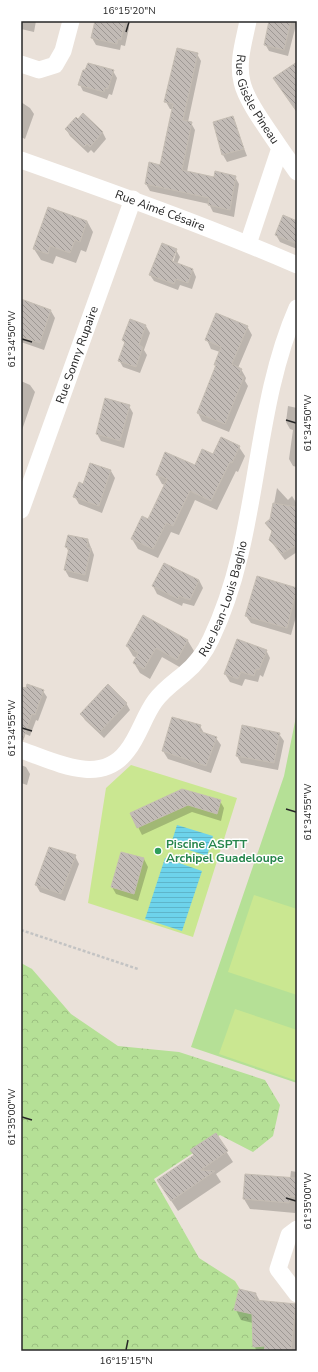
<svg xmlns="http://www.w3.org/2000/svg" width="318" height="1372" font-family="'Nunito Sans',sans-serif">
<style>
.forest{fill:url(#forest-crowns)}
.park{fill:#b5e096}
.pitch{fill:#cae791}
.water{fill:url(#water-rules)}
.shadow{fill:#0003;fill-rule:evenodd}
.building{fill:url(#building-back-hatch);stroke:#c5bdb3}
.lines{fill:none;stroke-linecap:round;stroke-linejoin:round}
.path{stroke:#c3c3c3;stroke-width:2.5;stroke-dasharray:3 2;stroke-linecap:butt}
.minor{stroke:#fff;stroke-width:17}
.ticks{fill:none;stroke:#272727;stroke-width:1.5}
.leisure-dot{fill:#2e9e5b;stroke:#fff;stroke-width:1.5}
.labels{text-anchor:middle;stroke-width:3;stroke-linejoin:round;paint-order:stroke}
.street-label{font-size:12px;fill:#272727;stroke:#fff}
.leisure-label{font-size:12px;font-weight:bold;fill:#27864d;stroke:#fff;text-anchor:start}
.neatline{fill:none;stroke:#272727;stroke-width:1.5}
.ticks-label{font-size:10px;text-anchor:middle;fill:#272727}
</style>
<defs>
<pattern id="forest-crowns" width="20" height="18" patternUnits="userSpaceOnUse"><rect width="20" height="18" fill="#b5e096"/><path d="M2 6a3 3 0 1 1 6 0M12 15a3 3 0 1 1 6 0" fill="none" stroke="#9cc081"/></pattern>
<pattern id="water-rules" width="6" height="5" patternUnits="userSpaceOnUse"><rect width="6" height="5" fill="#6dd3eb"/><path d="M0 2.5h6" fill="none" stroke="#5eb5ca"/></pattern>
<pattern id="building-back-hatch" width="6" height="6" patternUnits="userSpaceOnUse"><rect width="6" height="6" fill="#c2bbb6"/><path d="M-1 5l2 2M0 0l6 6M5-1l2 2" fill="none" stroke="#9e9894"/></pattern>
</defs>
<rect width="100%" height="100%" fill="#eae1d9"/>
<!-- forest -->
<path class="forest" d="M21,963L32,969L71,1014L118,1046L179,1052L265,1080L280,1105L273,1136L253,1152L220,1135L154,1179L199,1258L235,1281L262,1325L268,1351H21Z"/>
<!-- park -->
<path class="park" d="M297,712V1083L191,1047L284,776Z"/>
<!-- pitch -->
<path class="pitch" d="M131,765L237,798L193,937L88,903L106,788Z
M254,895L297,909V995L228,972Z
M235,1009L297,1030V1081L219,1054Z"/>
<!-- water -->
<path class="water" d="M177,825L213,836L207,856L171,844Z
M165,858L202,871L182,931L145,919Z"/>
<!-- shadow -->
<path class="shadow" d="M21,21H36L34,32L21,29Z
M96,21H127L129,28L125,46L121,45L120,50L96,45L92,38Z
M271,21H297L288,56L269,51L265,44Z
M197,54L201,61L188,122L191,123L195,130L187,172L215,178L235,177L239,184L234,217L213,212L209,204L150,191L146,184L161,166L173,109H170L166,102Z
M113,71L117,78L112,95L109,94L107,99L83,91L80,85Z
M21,102L30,108L34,114L25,139L21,137Z
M83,115L103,133L106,139L94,153L91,150L88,153L70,136L66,129Z
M232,117L247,156L227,162L223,155L214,122Z
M87,221L93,232L86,252L81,250L76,263L56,256L53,264L41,260L34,249Z
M297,222V249L280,242L276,235Z
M176,250L180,257L177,264L193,270L196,277L192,289L180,285L178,290L154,281L150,275ZM174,253H176L172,266H170Z
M21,300L51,311L55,318L44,350L21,342Z
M146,326L150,333L144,350L147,355L140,373L123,367L119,360L125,344L123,340Z
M247,326L252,335L238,368L241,369L246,378L245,381L248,386L229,432L202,421L198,413L217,367L215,365L220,352L211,349L207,340Z
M21,381L30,385L35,392L22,430Z
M129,406L133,413L124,448L101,441L97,434Z
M288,406L297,408V467L293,466L289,459L293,430L290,429L286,422Z
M239,447L245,456L238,472L236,471L217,510L195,500L179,535L171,532L158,558L138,549L132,539L148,521L165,485L162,484L157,475L195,466L214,455Z
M111,471L115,478L102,513L79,504L75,497Z
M277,488L288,500L292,496L297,504V552L285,560L270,540L272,532L266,523L271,520Z
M88,540L94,555L88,582L69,577L65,570L69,552L66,547Z
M258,577L297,589V613L291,635L251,623L246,616Z
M199,580L203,588L194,606L183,603L182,606L157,594L153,586Z
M144,616L188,641L194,651L183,669L162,657L150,679L140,673L134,663L136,658L133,656L127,646Z
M266,650L270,658L263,677L260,675L258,682L245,679L242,686L230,682L225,674Z
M21,688L43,691L47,697L38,721L36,720L30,736L21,732Z
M126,703L130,710L104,738L85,720L81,714Z
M200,726L204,733L216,738L221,745L211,773L168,759L163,751Z
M279,734L284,741L278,770L241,763L237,756Z
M21,765L26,767L30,774L27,785L21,783Z
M182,790L220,801L224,808L221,821L192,812L142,835L131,813Z
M122,853L144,859L148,867L138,901L116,894L112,887Z
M75,856L79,864L65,901L40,892L36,885Z
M215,1134L233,1162L216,1174L221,1182L178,1211L164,1190Z
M291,1171L297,1172V1206L295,1213L250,1209L244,1199L290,1179Z
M256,1294L260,1301L296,1305L297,1351H257L254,1346L253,1323L241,1320L236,1310Z"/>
<!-- building -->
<path class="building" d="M95,21H125L121,40L118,39L117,44L91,38Z
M269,21H291L284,50L264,45Z
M177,48L198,53L183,120L192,122L182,170L214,177L215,171L236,176L230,210L208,205L209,198L145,184L149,162L160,165L173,104L164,102Z
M297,62V112L273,78Z
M88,63L114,70L108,89L105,88L104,92L78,85L83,70H85Z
M83,113L103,132L90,147L87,144L84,147L65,129L76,117L78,119Z
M233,116L244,149L222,155L213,122Z
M48,207L87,221L80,242L75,240L70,253L50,246L48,254L33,249Z
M283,215L297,221V244L275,235Z
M162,243L177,249L172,261L193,269L188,283L176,279L174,284L149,275Z
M21,299L51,310L40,343L21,337Z
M216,313L248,326L232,364L242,369L239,375L244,377L225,424L197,413L216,365H214L221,347L205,340Z
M130,319L146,325L139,345L143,347L136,367L118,361L125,342L122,340Z
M105,398L130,405L120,441L96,434Z
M221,437L240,446L232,463L230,462L211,501L190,491L173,526L166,523L153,549L131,539L142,516L148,519L167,479L156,475L165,452L195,465L202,449L213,454Z
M90,463L111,470L99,506L73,497L79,482L83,484Z
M273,503L297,507V542L295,546L281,554L276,546L269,540L272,531L265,523L270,519Z
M68,535L88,539L87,547L91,548L85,575L64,570L69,548L65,547Z
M164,563L199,580L190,600L179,596L178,599L152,586Z
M257,576L297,588L287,628L245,616Z
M143,615L188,640L177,660L156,648L144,669L133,663L138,653L126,646Z
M237,639L267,650L259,670L256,669L254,676L241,672L238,679L224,674Z
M27,684L44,690L35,715L32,714L23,740H21V687L26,688Z
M108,684L127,703L100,732L80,714Z
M172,717L201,725L199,731L217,737L206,766L162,751Z
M242,725L280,733L274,763L236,756Z
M182,789L221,800L217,814L188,805L137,828L130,813Z
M49,847L76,855L61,894L35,885Z
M121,852L144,858L134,894L111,887Z
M216,1133L228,1151L201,1170L215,1171L171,1201L157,1180L194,1155L190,1150Z
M245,1174L297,1178V1197L290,1196L289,1203L243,1199Z
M239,1289L256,1293L255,1300L296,1304L291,1351H264L265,1346L253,1347L252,1314L234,1310Z"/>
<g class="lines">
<!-- path -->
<path class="path" d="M21,930L138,969"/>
<!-- minor -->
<g class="minor">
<path id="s1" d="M248,21C244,41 237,62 242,82C246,101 269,131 280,148L248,244"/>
<path d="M21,64L39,70L55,65L63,51L71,21"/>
<path d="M280,148L297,172"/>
<path id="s2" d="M21,160C114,193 207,226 297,265"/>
<path id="s3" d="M21,510L133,199"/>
<path id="s4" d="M21,750C54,761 100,787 127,751C139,736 144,716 155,701C163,690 173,683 184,674C195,665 205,652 211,639C261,535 251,413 297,308"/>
<path d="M297,1229L289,1235L278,1269L297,1294"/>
</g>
</g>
<!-- ticks -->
<path class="ticks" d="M126,32L129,22M22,339L32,342M286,420L296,423M22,728L32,731M286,809L296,812M22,1117L32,1120M286,1198L296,1201M126,1350L128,1340"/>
<!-- markers -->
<circle class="leisure-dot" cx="158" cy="851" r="4"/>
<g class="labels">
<!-- street labels -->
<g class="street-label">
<text dy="4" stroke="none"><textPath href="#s1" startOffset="83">Rue Gisèle Pineau</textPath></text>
<text dy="4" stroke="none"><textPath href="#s2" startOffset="148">Rue Aimé Césaire</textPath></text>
<text dy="4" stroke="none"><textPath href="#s3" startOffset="165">Rue Sonny Rupaire</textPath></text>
<text dy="4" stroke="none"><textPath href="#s4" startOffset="299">Rue Jean-Louis Baghio</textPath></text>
</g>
<!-- leisure labels -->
<g class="leisure-label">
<text x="166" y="848">Piscine ASPTT<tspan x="166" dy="14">Archipel Guadeloupe</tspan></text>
</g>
</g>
<!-- border -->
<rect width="318" height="1372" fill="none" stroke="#ffffff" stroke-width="44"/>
<rect x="22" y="22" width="274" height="1328" class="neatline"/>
<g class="ticks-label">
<text x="129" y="14">16°15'20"N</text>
<text transform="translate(11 339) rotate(-90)" y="4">61°34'50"W</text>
<text transform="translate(307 423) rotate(-90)" y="4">61°34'50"W</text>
<text transform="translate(11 728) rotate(-90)" y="4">61°34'55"W</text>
<text transform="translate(307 812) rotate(-90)" y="4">61°34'55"W</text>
<text transform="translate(11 1117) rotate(-90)" y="4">61°35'00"W</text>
<text transform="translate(307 1201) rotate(-90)" y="4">61°35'00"W</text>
<text x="126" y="1364">16°15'15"N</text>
</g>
</svg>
